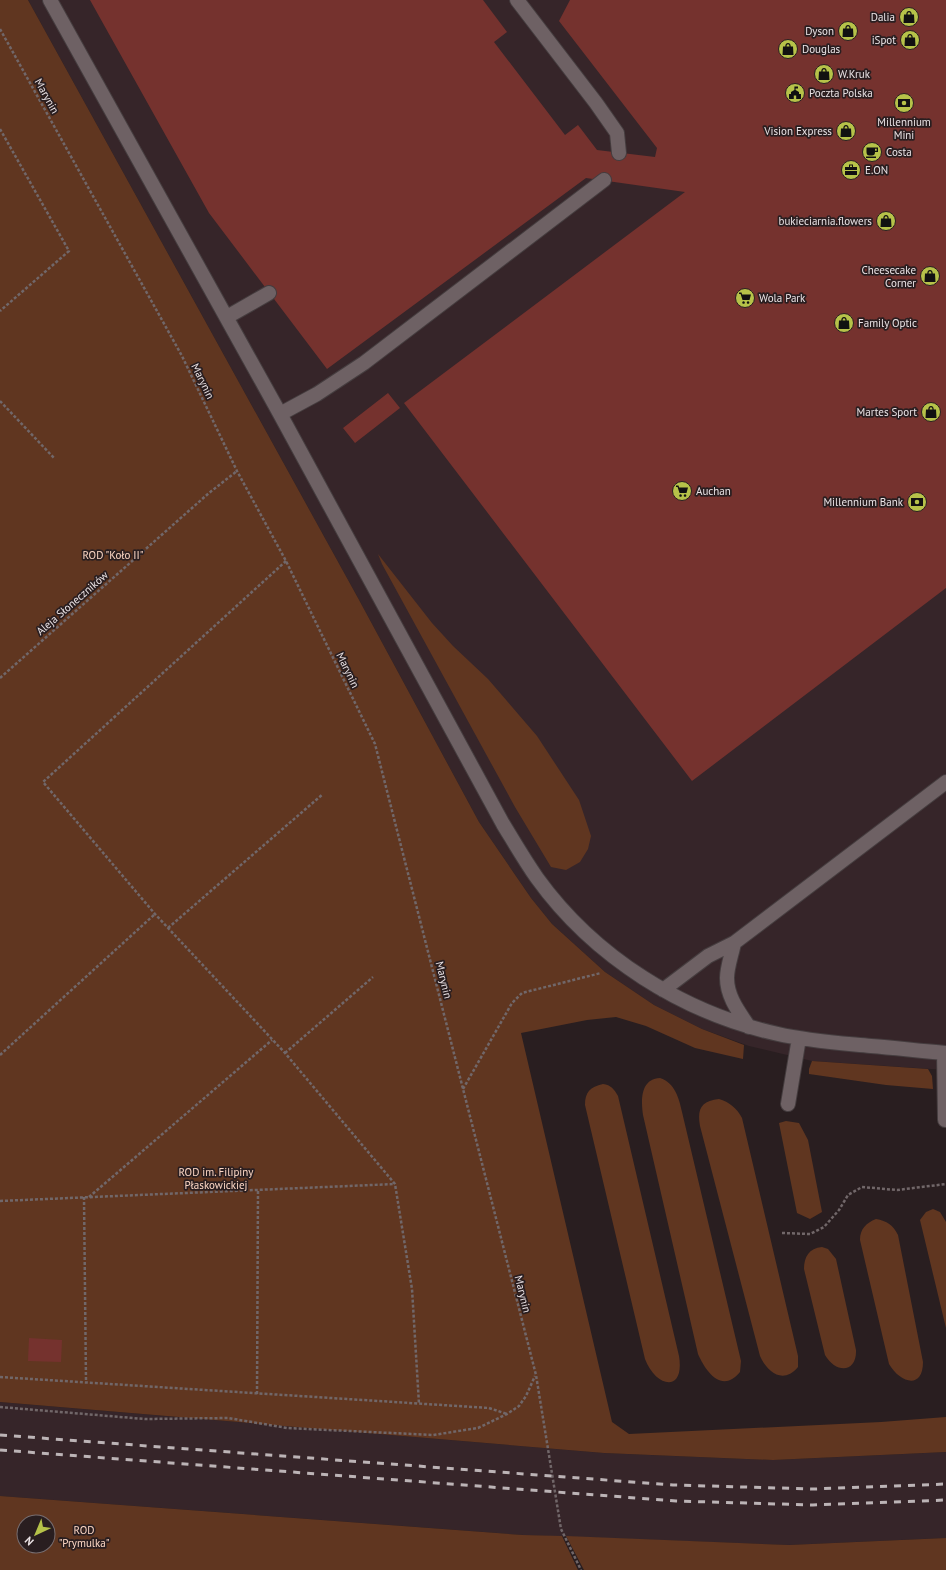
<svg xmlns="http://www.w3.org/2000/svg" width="946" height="1570" font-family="'PT Sans',sans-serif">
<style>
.built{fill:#362529}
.green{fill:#603620;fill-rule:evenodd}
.building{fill:#75322e}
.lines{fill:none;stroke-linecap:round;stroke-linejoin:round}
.service-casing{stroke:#453d3f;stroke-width:16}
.path{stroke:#716769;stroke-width:2.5;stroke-dasharray:3 2;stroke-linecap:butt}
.service{stroke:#6e6164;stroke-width:14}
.rail{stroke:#bcb4b6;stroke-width:3;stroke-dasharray:7 7;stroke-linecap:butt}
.labels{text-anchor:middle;stroke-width:3.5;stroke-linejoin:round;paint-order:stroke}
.poi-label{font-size:11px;fill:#ebe3e5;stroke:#291e20;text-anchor:end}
.street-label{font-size:11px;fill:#ebe3e5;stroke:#291e20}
.park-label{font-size:11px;fill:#fdd7c4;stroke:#291e20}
</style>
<rect width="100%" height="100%" fill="#291e20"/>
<!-- built -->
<path class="built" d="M28,0H946V1070L812,1061L749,1046L702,1029L654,1005L605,972L552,924L531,898L479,822L358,598Z
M0,1402L604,1453L773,1460L946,1452V1538L789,1545L523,1535L0,1496Z"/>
<!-- green -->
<path class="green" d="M0,0H28L358,598L479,822L531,898L552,924L605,972L654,1005L702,1029L744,1045L743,1059L695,1048L646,1026L616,1017L587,1020L521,1033L612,1422L629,1434L881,1422L946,1417V1452L773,1460L604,1453L0,1402Z
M378,554L432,623L453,646L488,679L537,736L579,800L591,836L588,849L580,862L566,870L551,867L515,807L382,564Z
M812,1061L928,1069L932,1076L933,1089L886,1085L809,1074V1069Z
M660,1078C675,1083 679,1098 682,1112L741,1361L740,1372C722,1394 706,1372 698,1354L643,1115C641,1101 640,1079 660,1078Z
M603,1084C611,1085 614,1089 618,1096L679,1356C685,1393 656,1388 645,1359L585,1105C585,1092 590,1087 603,1084Z
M719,1099C729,1102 737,1108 742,1118L798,1356V1367C783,1385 767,1372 760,1356L700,1126C697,1109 701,1101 719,1099Z
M786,1121L799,1123L808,1140L822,1212L810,1219L797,1213L779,1123Z
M933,1209L940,1212L946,1222V1328L920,1220L926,1212Z
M876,1219C887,1221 893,1225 898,1235L923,1362C923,1390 900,1383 889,1364L860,1240C860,1229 866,1223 876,1219Z
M822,1247L828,1249L836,1259L856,1350C857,1373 836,1374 825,1355L804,1269C804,1257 809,1248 822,1247Z
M0,1496L523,1535L562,1536L578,1570H0ZM24,1522H48V1546H24Z
M566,1536L789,1545L946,1538V1570H584Z"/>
<!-- building -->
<path class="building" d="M90,0H483L507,32L494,42L565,135L578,125L597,150L655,157L657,148L559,21L570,0H946V588L692,781L404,403L685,192L586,178L327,369L209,213Z
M388,393L400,408L355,443L343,428Z
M29,1338L62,1340L61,1362L28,1361Z"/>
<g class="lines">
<defs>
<path id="service" d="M50,0L280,414L503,824C514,842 525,861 537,878C594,957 683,1013 778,1034C808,1041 840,1043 871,1046C896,1048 921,1051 946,1053
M517,0L596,103L617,133L619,153
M227,317L269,293
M280,414L317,394L364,363L604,180
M734,943C732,954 727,967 727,978C727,997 739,1012 749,1027
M663,990L708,956L734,943L946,782
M944,1053L945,1120
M788,1104L799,1038"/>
</defs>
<!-- service casing -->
<use href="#service" class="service-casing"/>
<!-- path -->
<path class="path" d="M0,29L182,356L237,471L286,561L375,744L536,1375L561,1529L581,1570
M0,129L69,251L0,311
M0,401L54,458
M286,561L43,782L155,914L285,1053L395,1184L412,1289L419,1404
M0,678L209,493L237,471
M168,928L323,794
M285,1053L373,977
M0,1055L155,914
M463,1089L512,1003L522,993L601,973
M84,1197L86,1382
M89,1197L272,1040
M0,1201L395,1184
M782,1233L810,1234L824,1227L839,1210L848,1195L862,1187L897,1190L946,1184
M0,1377L489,1408L507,1414
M257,1394L258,1189
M0,1407L145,1419L228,1418L287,1428L433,1435L478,1428L507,1414L519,1406L526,1396L535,1376"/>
<!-- service -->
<use href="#service" class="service"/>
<!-- rail -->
<path class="rail" d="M0,1435L673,1485L814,1489L946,1484
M0,1450L676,1501L813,1505L946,1500"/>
</g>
<!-- icons -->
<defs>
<symbol id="shop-disc" viewBox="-11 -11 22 22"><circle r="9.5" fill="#b6c249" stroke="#291e20"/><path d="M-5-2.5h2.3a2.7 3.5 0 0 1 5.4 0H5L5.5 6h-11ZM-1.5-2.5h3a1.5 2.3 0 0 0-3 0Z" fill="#111"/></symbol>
<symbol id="civic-disc" viewBox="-11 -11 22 22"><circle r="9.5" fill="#b6c249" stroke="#291e20"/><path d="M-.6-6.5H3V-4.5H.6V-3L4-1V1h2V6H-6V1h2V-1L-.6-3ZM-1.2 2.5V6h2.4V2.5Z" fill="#111"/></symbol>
<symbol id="bank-disc" viewBox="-11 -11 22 22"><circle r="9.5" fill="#b6c249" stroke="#291e20"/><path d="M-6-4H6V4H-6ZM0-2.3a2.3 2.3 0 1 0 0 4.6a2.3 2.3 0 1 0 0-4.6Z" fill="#111"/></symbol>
<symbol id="cafe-disc" viewBox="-11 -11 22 22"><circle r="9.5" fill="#b6c249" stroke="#291e20"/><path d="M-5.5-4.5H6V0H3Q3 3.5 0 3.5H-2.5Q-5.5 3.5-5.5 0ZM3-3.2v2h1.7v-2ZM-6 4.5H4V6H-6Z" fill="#111"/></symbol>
<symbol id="office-disc" viewBox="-11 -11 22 22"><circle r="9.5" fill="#b6c249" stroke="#291e20"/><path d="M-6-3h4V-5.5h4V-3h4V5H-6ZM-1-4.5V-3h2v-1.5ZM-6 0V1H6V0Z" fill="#111"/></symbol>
<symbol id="supermarket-disc" viewBox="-11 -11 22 22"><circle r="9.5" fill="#b6c249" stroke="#291e20"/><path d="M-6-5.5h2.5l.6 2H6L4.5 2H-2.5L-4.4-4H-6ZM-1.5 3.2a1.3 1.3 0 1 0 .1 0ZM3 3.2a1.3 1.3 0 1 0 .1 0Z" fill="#111"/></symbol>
</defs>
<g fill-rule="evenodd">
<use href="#shop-disc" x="898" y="6" width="22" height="22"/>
<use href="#shop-disc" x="837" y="20" width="22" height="22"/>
<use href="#shop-disc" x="899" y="29" width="22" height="22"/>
<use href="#shop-disc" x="777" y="38" width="22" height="22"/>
<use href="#shop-disc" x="813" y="63" width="22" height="22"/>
<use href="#civic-disc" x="784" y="82" width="22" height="22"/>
<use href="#bank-disc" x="893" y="92" width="22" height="22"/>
<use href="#shop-disc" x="835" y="120" width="22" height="22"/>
<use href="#cafe-disc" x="861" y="141" width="22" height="22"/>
<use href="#office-disc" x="840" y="159" width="22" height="22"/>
<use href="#shop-disc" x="875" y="210" width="22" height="22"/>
<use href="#shop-disc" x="919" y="265" width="22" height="22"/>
<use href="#supermarket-disc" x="734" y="287" width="22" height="22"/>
<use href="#shop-disc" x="833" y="312" width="22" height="22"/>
<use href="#shop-disc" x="920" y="401" width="22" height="22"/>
<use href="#supermarket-disc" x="671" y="480" width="22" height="22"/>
<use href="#bank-disc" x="906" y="491" width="22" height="22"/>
</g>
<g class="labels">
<!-- poi labels -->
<g class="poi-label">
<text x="895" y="21">Dalia</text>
<text x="834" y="35">Dyson</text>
<text x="896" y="44">iSpot</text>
<text x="802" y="53" text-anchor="start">Douglas</text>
<text x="838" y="78" text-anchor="start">W.Kruk</text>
<text x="809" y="97" text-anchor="start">Poczta Polska</text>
<text x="904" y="126" text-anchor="middle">Millennium<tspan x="904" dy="13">Mini</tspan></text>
<text x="832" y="135">Vision Express</text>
<text x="886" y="156" text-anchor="start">Costa</text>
<text x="865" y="174" text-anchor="start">E.ON</text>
<text x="872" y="225">bukieciarnia.flowers</text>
<text x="916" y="274">Cheesecake<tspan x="916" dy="13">Corner</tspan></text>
<text x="759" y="302" text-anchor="start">Wola Park</text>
<text x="858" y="327" text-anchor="start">Family Optic</text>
<text x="917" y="416">Martes Sport</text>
<text x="696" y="495" text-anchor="start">Auchan</text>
<text x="903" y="506">Millennium Bank</text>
</g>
<!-- street labels -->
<g class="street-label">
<text transform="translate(47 96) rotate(61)" y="4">Marynin</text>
<text transform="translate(203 381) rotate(64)" y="4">Marynin</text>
<text transform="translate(72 603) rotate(-41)" y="4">Aleja Słoneczników</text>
<text transform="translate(348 670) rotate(64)" y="4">Marynin</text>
<text transform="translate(444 980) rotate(76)" y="4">Marynin</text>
<text transform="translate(523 1294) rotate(76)" y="4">Marynin</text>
</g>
<!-- park labels -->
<g class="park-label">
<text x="113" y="559">ROD "Koło II"</text>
<text x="216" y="1176">ROD im. Filipiny<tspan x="216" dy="13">Płaskowickiej</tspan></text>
<text x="84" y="1534">ROD<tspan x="84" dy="13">"Prymulka"</tspan></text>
</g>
</g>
<!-- north arrow -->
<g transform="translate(36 1534) rotate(224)"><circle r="19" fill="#291e20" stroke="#776d6f"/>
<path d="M0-3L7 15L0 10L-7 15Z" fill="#b6c249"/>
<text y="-6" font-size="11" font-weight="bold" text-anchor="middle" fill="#ebe3e5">N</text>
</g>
</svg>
